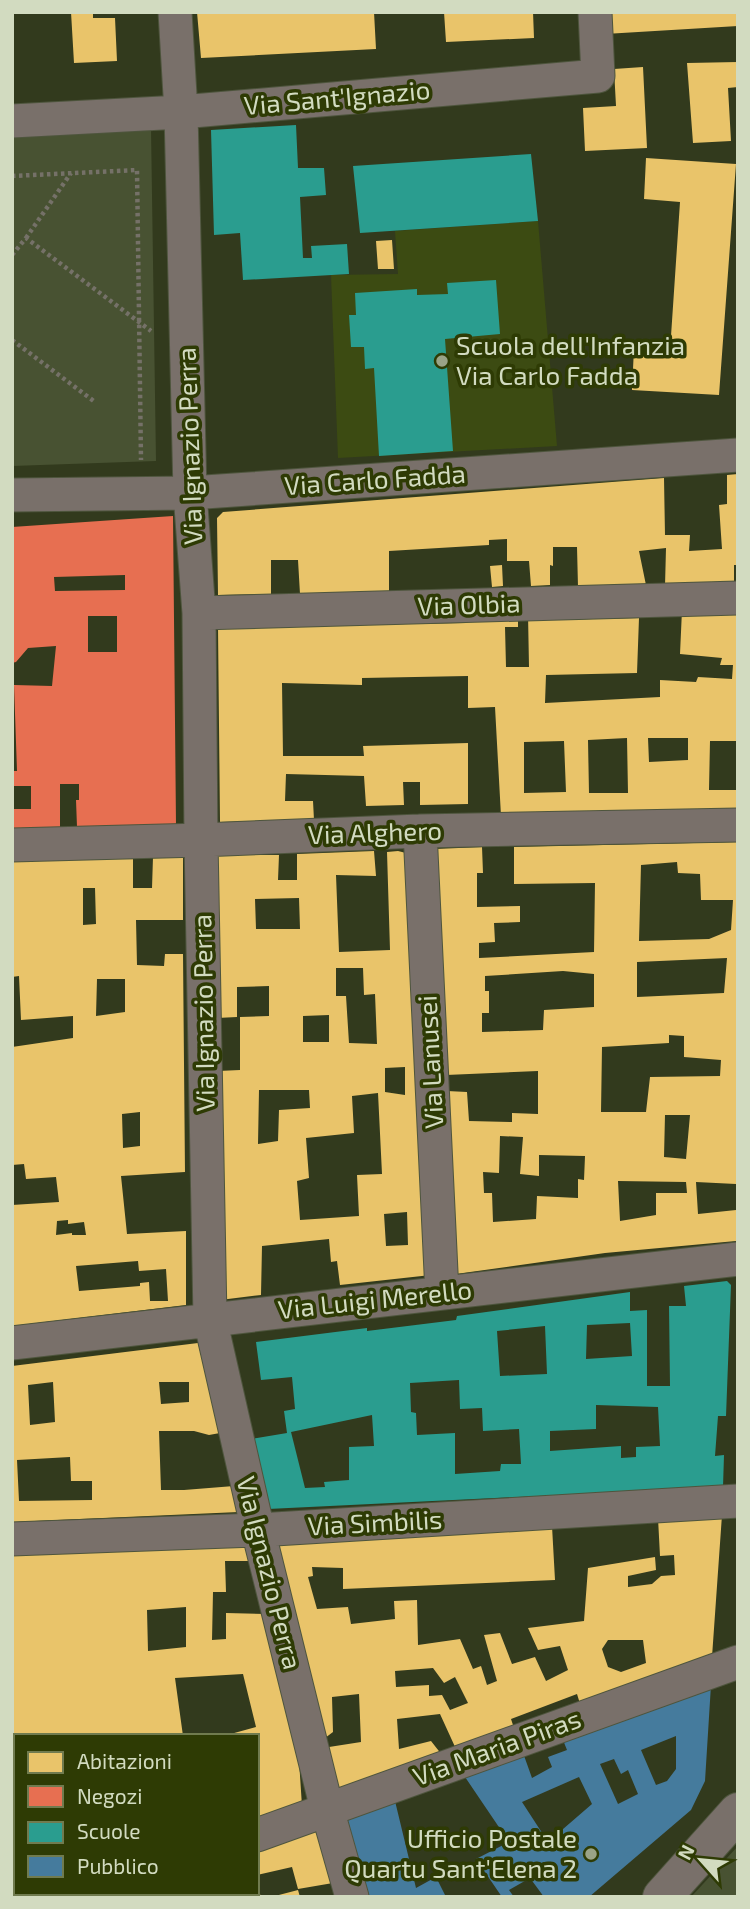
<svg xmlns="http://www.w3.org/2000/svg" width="750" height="1909" font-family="'Exo 2',sans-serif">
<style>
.built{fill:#3c4b12}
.park{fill:#485232}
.homes{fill:#e9c46a;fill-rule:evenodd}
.shops{fill:#e76f51;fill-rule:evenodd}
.schools{fill:#2a9d8f;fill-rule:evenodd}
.public{fill:#457b9d;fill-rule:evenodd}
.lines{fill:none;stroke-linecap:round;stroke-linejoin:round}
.minor-casing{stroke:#4e553d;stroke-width:35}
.tertiary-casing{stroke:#4e553d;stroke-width:40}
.path{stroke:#757168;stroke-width:4.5;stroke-dasharray:3.5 3.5;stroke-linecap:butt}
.minor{stroke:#79706a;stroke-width:33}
.tertiary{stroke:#79706a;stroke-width:38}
.poi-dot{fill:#9aa387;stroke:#2e3b04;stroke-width:2.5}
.labels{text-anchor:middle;stroke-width:7;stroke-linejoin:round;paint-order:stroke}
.street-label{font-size:26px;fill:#d2dbc0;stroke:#2e3b04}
.poi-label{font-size:26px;fill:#d2dbc0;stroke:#2e3b04;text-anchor:start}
</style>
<rect width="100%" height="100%" fill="#323a1d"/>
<!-- built -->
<path class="built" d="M538,221L557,446L338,458L331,275L398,274L395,231Z"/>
<!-- park -->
<path class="park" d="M151,128L156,461L12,466V135Z
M738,1846V1897H691Z"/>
<!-- homes -->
<path class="homes" d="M71,12H93V18H115L117,61L74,63Z
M197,12H374L376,49L201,58Z
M444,12H533L534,38L446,42Z
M604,12H738V26L605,34Z
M738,62V87L728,88L731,141L693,143L687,63Z
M643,67L647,148L585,151L583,108L616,106L614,69Z
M646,158L736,164L719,395L632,390L634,348L670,351L680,202L644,199Z
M392,240L394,269H378L376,241Z
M738,474V565H734V586H665L666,548L639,551L647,590L578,587L577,547H553V566L550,565V585L531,586L529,561H507V539L489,540V545L389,551V596L300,594L298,560H271V594L218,595L217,518L223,512L664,478L665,535H690L689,551L722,549L719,505L727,504V475Z
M502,565L503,586L492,587L490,566Z
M738,609V741H710L709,790H738V811L501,816L495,707L468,708V676L362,678V685L282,683L283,756H364L363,746L468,743V804L420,805V782H403L404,805L366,806L364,776L286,774L285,801H313L314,820L220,822L218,627L466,623V616L518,615V627H505L506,667H529L528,614L546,615V620L639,618L637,673L546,675L545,703L660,697V680L696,682L698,677L732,679L733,665H720L722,658L680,654L682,610ZM627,738L628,793H589L588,740ZM648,738H688V760L649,762ZM564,741L566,792L524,793V742Z
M738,842L736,1184L696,1182L698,1214L736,1210V1241L605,1253L456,1274L447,1091L467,1092L469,1121L512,1122V1113L538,1114V1071L446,1075L435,849L482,847L483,873H477V907L520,906V922L494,923L495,942L479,943V958L594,952L595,883L514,884V847ZM677,862L678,873L700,874L701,900H733L731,930L709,939L639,941L641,865ZM727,958L724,993L637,997V962ZM563,971L594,974V1007L544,1010L543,1030L482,1032V1013H489V991H485V976ZM669,1035L684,1036V1057L721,1060L720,1076L650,1077L646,1112H601L602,1047L669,1043ZM665,1115H690L686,1159L664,1157ZM500,1136L523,1137L520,1174L539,1176V1155L585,1156L584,1180L578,1179V1198L537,1196L536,1219L493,1222L492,1193H484L483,1172L499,1173ZM618,1181L686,1182L687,1193H656V1215L620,1221Z
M374,851L376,876L336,875L339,952L390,950L387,852L398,851L406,853L431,1275L340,1285L337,1261L331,1262L329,1239L262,1246L261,1295L220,1300L224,1228V1147H218V1071L240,1070V1017L269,1016V986L237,987V1017L217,1018L215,860L218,855H279L278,880H297V854ZM299,898L300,929H256L255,899ZM336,968H363L364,995L375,994L377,1044L349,1043L346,996H336ZM329,1015V1042H303V1016ZM405,1067V1095L385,1092V1068ZM259,1090H309L310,1108L279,1110L278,1141L258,1144ZM378,1093L382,1174L357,1175L359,1216L300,1220L297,1181L309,1178L306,1138L354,1133L352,1096ZM407,1212L408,1245L386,1246L384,1214Z
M153,857H183V920H136L137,965L164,966L165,954H183L185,1172L121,1176L127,1234L186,1231V1305L12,1326V1295H14L12,1276V1205L59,1202L56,1177L26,1179L24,1164L12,1165V1047L73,1038V1016L21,1020L19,976L12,977V861L133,858V888H152ZM83,888H95L96,924L83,925ZM97,979H125V1012L96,1016ZM140,1112V1146L123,1148L122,1114ZM68,1220V1224L84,1222L86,1235H72V1233L56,1235L57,1221ZM138,1261L139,1271L166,1269L168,1301H150L149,1282L140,1283V1286L79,1291L76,1266Z
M198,1343L220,1433L209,1435L194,1431H159L161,1490H184L234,1486L239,1512L12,1522V1366ZM53,1382L55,1422L30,1425L28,1385ZM159,1382H189V1402L161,1404ZM70,1457L71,1481H92V1500L19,1501L17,1460Z
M722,1515L712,1657L581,1707L577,1694L511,1719L515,1731L456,1749L440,1714L397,1719L399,1749L431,1741L442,1755L338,1792L329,1747L361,1742L359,1694L332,1697L333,1732L325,1738L274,1540L552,1526L555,1580L343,1589V1568L312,1567L313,1576L308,1577L317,1609L348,1607L351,1624L395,1619L394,1601L417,1600L418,1645L460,1639L473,1669L481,1666L487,1685L497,1681L484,1635L500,1633L512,1664L535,1657L546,1681L568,1670L560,1646L538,1650L528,1628L584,1621L588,1568L655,1557L656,1570L628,1576V1587L652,1584L661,1576L675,1575L674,1555L660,1556L658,1518ZM608,1640H643L646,1663L621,1672L608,1667L602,1649ZM433,1668L444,1683L455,1677L468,1703L450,1710L442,1695L429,1696V1685L396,1687L395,1671Z
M248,1541L252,1561H225L226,1592H213L212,1640L226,1639V1613L266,1614L298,1745L302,1806L257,1822V1736L227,1735L256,1727L243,1674L175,1678L183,1736H16V1814H12V1553ZM186,1607V1647L148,1651L147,1610Z
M319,1827L333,1883L298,1889L292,1867L257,1875V1850Z
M257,1885L261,1897L135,1896L144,1893H257Z
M298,1890L300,1897H275V1896Z"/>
<!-- shops -->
<path class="shops" d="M173,516L176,825L77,827L76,800H79V784H60V829L12,830V809H31V786H12V771H17L14,685L52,686L56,646L28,648L16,662L12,663V527ZM125,575V590L55,591L54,577ZM88,616H117V652H88Z"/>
<!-- schools -->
<path class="schools" d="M296,125L298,168H324L326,195L300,197L303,258H312L311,246L347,244L349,274L243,280L240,233L214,235L211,130Z
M531,154L538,221L360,233L353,166Z
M496,280L500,334L445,339L453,451L379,456L374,368L365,369L364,347H351L349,315H356L355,293L417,289V295L448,294L447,283Z
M727,1281L731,1285L726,1416H718L715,1456L724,1455L723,1487L268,1509L251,1439L287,1433L284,1411L295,1409L292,1377L261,1380L256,1342L367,1328V1331L456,1320L457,1316L630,1292V1311L647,1310V1386H670L669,1306H686L684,1286ZM630,1323L632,1356L586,1359L587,1325ZM545,1326L547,1374L500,1376L497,1331ZM459,1380L460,1409L482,1408L483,1431L519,1429L521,1464H501L500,1471L455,1474V1433L417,1435L416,1413L411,1412L410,1383ZM596,1405L658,1407L660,1446L636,1447V1457L621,1458V1446L550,1451V1431L596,1429ZM372,1415L374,1446L349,1447V1480L324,1482L325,1487L305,1488L291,1432Z"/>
<!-- public -->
<path class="public" d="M711,1685L705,1781L691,1810L589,1897H544L530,1878L509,1890L514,1897H502L476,1859L509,1842L463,1774L522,1750L532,1778L552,1767L548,1757L567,1750L561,1735ZM676,1736V1769L667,1781L656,1785L641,1750ZM614,1759L621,1774L628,1770L638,1794L618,1804L600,1764ZM579,1777L592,1804L548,1842L522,1802Z
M395,1801L416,1888L436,1877L446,1897H366L347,1818Z"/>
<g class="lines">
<defs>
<path id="minor" d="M175,12L181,112L190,493L199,613L201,840L210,1319L258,1530L327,1809L352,1897
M12,121L181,112L598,76L595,12
M12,495L190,493L738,455
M199,613L738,598
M420,831L442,1293
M12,845L201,840L420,831L738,825
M12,1343L738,1259
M12,1539L258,1530L738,1501
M257,1835L738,1662
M88,1897L97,1893"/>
<path id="tertiary" d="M662,1897L738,1812"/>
</defs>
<!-- minor casing -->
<use href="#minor" class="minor-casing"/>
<!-- tertiary casing -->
<use href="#tertiary" class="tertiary-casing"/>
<!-- path -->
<path class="path" d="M12,176L137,170L141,460
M26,238L71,173
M12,255L26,238L151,331
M12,340L95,402"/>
<!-- minor -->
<use href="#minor" class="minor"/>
<!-- tertiary -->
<use href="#tertiary" class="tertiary"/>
</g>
<!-- markers -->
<g class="poi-dot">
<circle cx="442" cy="361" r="7"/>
<circle cx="591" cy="1854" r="7"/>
</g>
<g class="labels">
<!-- street labels -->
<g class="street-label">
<text transform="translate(337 98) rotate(-5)" y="9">Via Sant'Ignazio</text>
<text transform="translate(190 446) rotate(-92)" y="9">Via Ignazio Perra</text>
<text transform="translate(375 480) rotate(-4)" y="9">Via Carlo Fadda</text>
<text transform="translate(469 605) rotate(-2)" y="9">Via Olbia</text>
<text transform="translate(375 833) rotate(-2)" y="9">Via Alghero</text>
<text transform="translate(204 1013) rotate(-91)" y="9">Via Ignazio Perra</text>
<text transform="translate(431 1062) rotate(-93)" y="9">Via Lanusei</text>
<text transform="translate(375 1300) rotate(-6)" y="9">Via Luigi Merello</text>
<text transform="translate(375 1523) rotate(-3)" y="9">Via Simbilis</text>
<text transform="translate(269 1573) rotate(76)" y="9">Via Ignazio Perra</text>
<text transform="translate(497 1748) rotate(-20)" y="9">Via Maria Piras</text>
</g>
<!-- poi labels -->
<g class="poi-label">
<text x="456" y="355">Scuola dell'Infanzia<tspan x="456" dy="30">Via Carlo Fadda</tspan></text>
<text x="577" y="1848" text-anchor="end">Ufficio Postale<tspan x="577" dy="30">Quartu Sant'Elena 2</tspan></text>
</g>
</g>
<!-- border -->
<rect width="750" height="1909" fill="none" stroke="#d2dbc0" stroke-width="28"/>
<!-- legend -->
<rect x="14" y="1734" width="245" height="161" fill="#2e3b04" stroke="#707b4f" stroke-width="2"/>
<rect x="28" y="1752" width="35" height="21" fill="#e9c46a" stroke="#707b4f" stroke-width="2"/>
<text x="77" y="1769" font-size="21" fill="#d2dbc0">Abitazioni</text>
<rect x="28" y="1786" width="35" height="21" fill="#e76f51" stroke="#707b4f" stroke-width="2"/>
<text x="77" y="1804" font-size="21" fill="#d2dbc0">Negozi</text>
<rect x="28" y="1822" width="35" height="21" fill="#2a9d8f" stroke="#707b4f" stroke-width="2"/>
<text x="77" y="1839" font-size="21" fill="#d2dbc0">Scuole</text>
<rect x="28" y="1856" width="35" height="21" fill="#457b9d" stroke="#707b4f" stroke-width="2"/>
<text x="77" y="1874" font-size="21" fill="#d2dbc0">Pubblico</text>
<!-- north arrow -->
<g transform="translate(701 1860) rotate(297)" stroke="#2e3b04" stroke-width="5" paint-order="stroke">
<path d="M0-5L12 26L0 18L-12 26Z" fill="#d2dbc0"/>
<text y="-10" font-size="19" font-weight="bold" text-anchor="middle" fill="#d2dbc0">N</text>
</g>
</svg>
